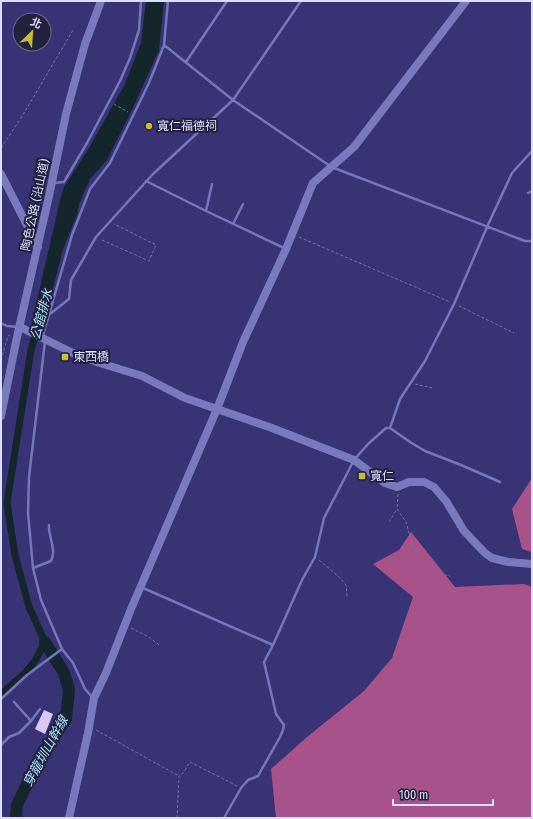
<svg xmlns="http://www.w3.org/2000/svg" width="533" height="819" font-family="'Fira Sans Condensed','Noto Sans TC',sans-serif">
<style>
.forest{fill:#a75289}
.water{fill:#14252c}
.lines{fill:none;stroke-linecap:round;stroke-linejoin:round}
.canal{stroke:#14252c;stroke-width:7}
.river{stroke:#14252c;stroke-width:12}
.building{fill:#dac8f5}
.path{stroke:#7572a7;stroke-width:1;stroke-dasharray:3 2;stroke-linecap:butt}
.lane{stroke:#7676bd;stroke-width:2.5}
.secondary{stroke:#7979be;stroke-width:8}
.poi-dot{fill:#c9bb3a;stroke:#22213e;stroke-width:1.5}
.labels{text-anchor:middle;stroke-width:4;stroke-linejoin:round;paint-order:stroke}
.poi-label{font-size:12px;fill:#dcdefe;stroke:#22213e;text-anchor:start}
.street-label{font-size:12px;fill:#dcdefe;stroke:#22213e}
.water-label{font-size:13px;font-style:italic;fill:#aae2f7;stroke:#22213e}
</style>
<rect width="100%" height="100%" fill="#383374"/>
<!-- forest -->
<path class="forest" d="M532,478V552L522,549L512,509Z
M411,532L455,587L524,584L532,587V818H276L271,769L307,737L364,691L392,658L413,597L373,564L399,550Z"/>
<!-- water -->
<path class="water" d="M146,1H164L159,50L133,108L107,160L90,179L79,204L77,215L63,249L42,332L31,327L60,200L64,187L89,148L124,86L141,43Z"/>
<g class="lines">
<!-- canal -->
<path class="canal" d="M1,694L24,674L35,661L45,642L29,607L15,555L7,503L16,445L31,350L37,329"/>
<!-- river -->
<path class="river" d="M16,818L17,805L39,759L66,719L69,690L64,673L45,642"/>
</g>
<!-- building -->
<path class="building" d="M44,710L53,714L45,734L35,729Z"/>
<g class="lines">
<!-- path -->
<path class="path" d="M114,104L128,112
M1,148L21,118L73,30
M299,237L450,302
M102,240L149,261L156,245L114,224
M459,306L514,333
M1,360L8,336L10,335
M415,384L432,388
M398,494L397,509L406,522L413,548L427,565L436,573L450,576
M389,522L397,509
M319,560L338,576L346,585L347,596
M131,628L149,637L159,645
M96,730L179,776
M177,818L179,776L183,773L190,762L237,786"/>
<!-- lane -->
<path class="lane" d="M164,45L233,100L330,166
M186,62L227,1
M334,168L525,241H532
M146,181L206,211L284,248
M54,183L64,182L87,143L120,81L130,58L139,30L141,1
M528,193L532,191
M206,211L212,184
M233,224L243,204
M50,314L69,299L71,280L96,237L153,174L233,100L301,1
M1,323L7,326L17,327
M44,336L43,335L72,235L90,189L110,163L149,83L164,45L168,1
M45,341L29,477L28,513L33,568L41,600L62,649L73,663L85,689L93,698
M390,428L400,399L425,361L454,304L487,227L512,173L532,151
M33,568L51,561C57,550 48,536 49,525
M143,588L273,645L264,662L276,714L284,725L283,730L280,737L258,776L248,780L241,788L224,818
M273,645L302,580L315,557L324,518L354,460L368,444L386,428H390L410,442L425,451L461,465L500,482
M1,699L27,675L62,649
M14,702L31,721
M1,745L9,737L19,733L31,721L40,709"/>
<!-- secondary -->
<path class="secondary" d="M1,174L38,247
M20,327L73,353L100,363L142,376L185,398L272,428L354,460L385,483L397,487L409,482H424L434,487L446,501L464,531L485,553L492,558L508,562L532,564
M1,416L17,337L49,196L66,114L85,44L101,1
M69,818L88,733L94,698L106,673L131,609L217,409L243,342L286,249L313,183L354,147L466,1"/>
</g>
<!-- markers -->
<g class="poi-dot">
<circle cx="149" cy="126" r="4"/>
<rect x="61" y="353" width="8" height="8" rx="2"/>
<rect x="358" y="472" width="8" height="8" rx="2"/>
</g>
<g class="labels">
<!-- poi labels -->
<g class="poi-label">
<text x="157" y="130">寬仁福德祠</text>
<text x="73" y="361">東西橋</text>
<text x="370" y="480">寬仁</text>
</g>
<!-- street labels -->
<g class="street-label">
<text transform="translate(35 205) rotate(-78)" y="4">陶色公路 (沿山道)</text>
</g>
<!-- water labels -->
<g class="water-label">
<text transform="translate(41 314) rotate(-75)" y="5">公館排水</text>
<text transform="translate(45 751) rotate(-61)" y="5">穿龍圳山幹線</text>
</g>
</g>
<!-- border -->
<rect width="533" height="819" fill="none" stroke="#dcdefe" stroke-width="4"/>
<!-- north arrow -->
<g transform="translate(32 32) rotate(25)"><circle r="19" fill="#22213e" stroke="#6c6d8b"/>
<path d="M0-3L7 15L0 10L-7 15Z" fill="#c9bb3a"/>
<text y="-6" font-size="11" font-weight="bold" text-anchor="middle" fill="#dcdefe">北</text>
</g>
<!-- scale -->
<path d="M393 799v6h100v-6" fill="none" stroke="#dcdefe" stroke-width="2"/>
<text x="399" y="799" font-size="12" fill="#dcdefe" stroke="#22213e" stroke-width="3" paint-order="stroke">100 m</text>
</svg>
